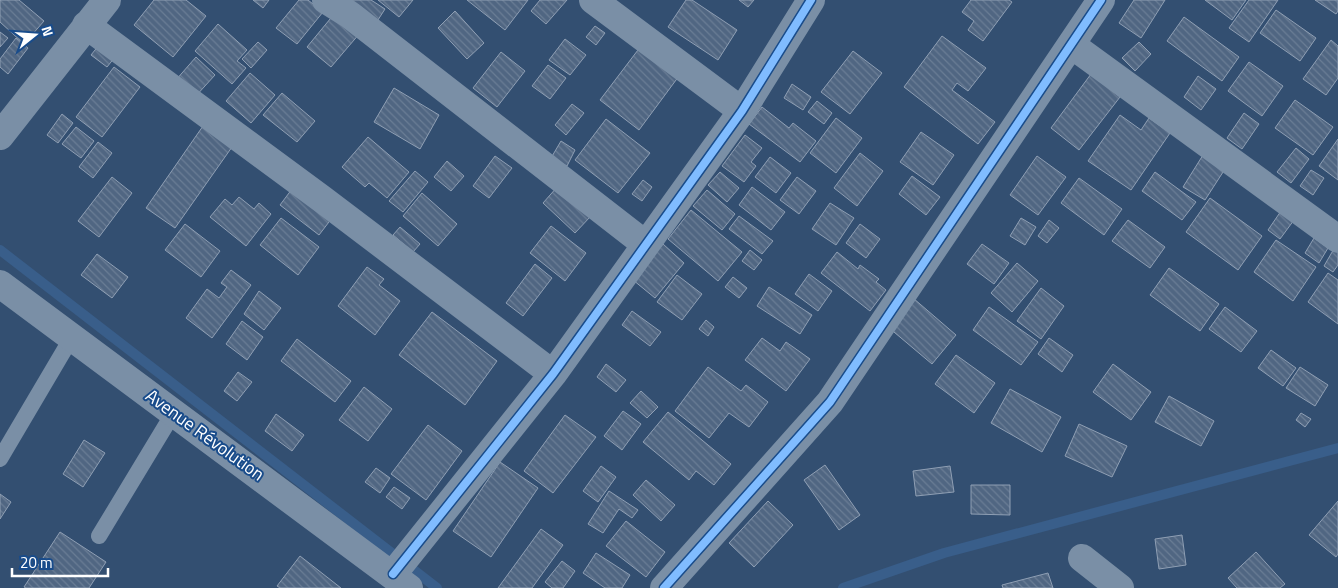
<svg xmlns="http://www.w3.org/2000/svg" width="1338" height="588" font-family="'Titillium Web',sans-serif">
<style>
.lines{fill:none;stroke-linecap:round;stroke-linejoin:round}
.stream{stroke:#395e8a;stroke-width:10}
.building{fill:url(#building-back-hatch);stroke:#8f9fb4}
.service{stroke:#7a8fa6;stroke-width:16}
.minor{stroke:#7a8fa6;stroke-width:28}
.tertiary{stroke:#7a8fa6;stroke-width:28}
.cycleway-casing{stroke:#194c8b;stroke-width:11}
.cycleway{stroke:#80bcff;stroke-width:8}
.labels{text-anchor:middle;stroke-width:4;stroke-linejoin:round;paint-order:stroke}
.street-label{font-size:18px;fill:#fff;stroke:#194c8b}
</style>
<defs>
<pattern id="building-back-hatch" width="6" height="6" patternUnits="userSpaceOnUse" patternTransform="scale(1.25)"><rect width="6" height="6" fill="#506682"/><path d="M-1 5l2 2M0 0l6 6M5-1l2 2" fill="none" stroke="#6a7d95"/></pattern>
</defs>
<rect width="100%" height="100%" fill="#334f71"/>
<g class="lines">
<!-- stream -->
<path class="stream" d="M0,250L437,588
M843,588L944,553L1338,448"/>
</g>
<!-- building -->
<path class="building" d="M0,0H19L44,21L24,44L0,22Z
M154,0H186L206,16L173,57L134,25Z
M253,0H269L263,8Z
M299,0H308L323,12L297,44L276,28Z
M347,0H371L385,9L376,23Z
M378,0H413L399,17Z
M467,0H528L505,30Z
M540,0H567L546,24L531,11Z
M686,0H692L737,30L718,60L668,27Z
M739,0H754L748,7Z
M971,0H1009L1012,2L983,41L968,30L974,21L962,12Z
M1134,0H1165L1141,38L1119,23Z
M1205,0H1246L1232,20Z
M1249,0H1278L1249,42L1229,28Z
M1315,0H1338V11L1336,14Z
M1276,10L1316,38L1300,61L1260,33Z
M455,11L484,43L467,59L438,28Z
M335,13L360,33L331,67L307,47Z
M1184,17L1239,57L1222,81L1167,41Z
M218,24L247,50L237,61L246,68L232,84L195,51Z
M595,26L605,33L596,45L586,37Z
M0,32L8,38L0,47Z
M942,36L986,68L968,91L957,83L952,90L995,122L978,144L904,87Z
M16,38L28,48L8,74L0,67V59Z
M565,39L586,55L570,75L549,60Z
M1331,40L1338,46V78L1326,95L1303,79Z
M258,42L267,50L251,68L242,59Z
M1139,42L1151,54L1135,71L1122,58Z
M99,45L115,57L107,67L91,55Z
M641,46L679,76L639,130L600,100Z
M853,51L882,73L850,114L821,92Z
M501,52L525,71L497,107L473,88Z
M196,57L215,75L194,98L175,81Z
M1249,62L1283,86L1262,116L1228,91Z
M548,65L566,78L550,99L532,86Z
M114,67L140,87L102,137L76,117Z
M250,73L275,95L251,123L226,101Z
M1091,74L1120,97L1079,150L1051,128Z
M1198,76L1216,89L1201,110L1184,97Z
M792,84L811,97L803,110L784,98Z
M394,88L439,115L420,149L374,122Z
M282,93L315,121L297,142L263,115Z
M1295,100L1333,127L1313,155L1275,128Z
M817,101L832,113L824,124L808,112Z
M572,104L584,113L566,135L555,125Z
M762,107L789,128L793,123L816,141L800,162L749,124Z
M1244,113L1259,124L1242,149L1227,138Z
M62,114L73,123L58,143L47,135Z
M1120,115L1141,130L1149,118L1170,133L1131,190L1088,161Z
M836,118L862,138L836,173L810,153Z
M606,119L650,153L618,193L575,160Z
M203,126L232,147L175,228L146,208Z
M76,127L94,141L81,158L62,144Z
M921,132L954,155L933,185L900,162Z
M745,135L762,148L751,162L756,166L744,182L722,166Z
M368,137L409,172L387,198L369,183L365,187L342,167Z
M1338,139V180L1319,166Z
M561,141L575,150L567,166L551,158Z
M98,142L112,153L93,178L79,167Z
M1296,148L1309,159L1291,183L1277,172Z
M860,153L883,171L857,206L834,188Z
M1203,155L1225,169L1205,200L1183,187Z
M495,156L512,168L489,198L473,186Z
M1037,156L1066,177L1038,215L1010,195Z
M770,157L791,173L776,193L755,177Z
M447,161L464,176L451,191L434,177Z
M1311,170L1324,178L1313,195L1300,186Z
M415,171L428,182L403,212L389,201Z
M720,172L739,188L727,202L708,185Z
M1155,172L1196,202L1182,220L1142,191Z
M912,176L940,197L926,215L899,194Z
M112,177L132,193L99,237L78,221Z
M797,177L816,191L799,214L780,200Z
M1079,178L1122,209L1104,235L1061,203Z
M643,180L652,187L642,201L632,194Z
M558,186L590,217L575,233L543,203Z
M752,187L785,212L771,230L739,205Z
M292,189L332,218L319,235L280,205Z
M707,190L735,214L722,230L693,206Z
M422,193L457,224L438,246L403,216Z
M239,197L254,209L259,203L271,214L246,246L210,217L225,199L232,205Z
M1210,198L1262,236L1238,270L1186,232Z
M830,203L854,218L836,245L812,229Z
M691,210L742,252L718,281L668,239Z
M1281,211L1294,220L1280,239L1268,230Z
M739,216L773,241L762,254L729,229Z
M281,218L319,247L298,275L260,245Z
M1021,218L1036,227L1025,245L1010,236Z
M1049,220L1059,228L1047,243L1038,236Z
M1128,220L1165,247L1150,268L1112,241Z
M185,224L220,251L201,277L165,250Z
M860,224L880,239L866,258L846,243Z
M551,226L586,253L565,281L530,253Z
M400,227L420,244L413,252L393,235Z
M1314,238L1328,248L1319,263L1305,253Z
M1276,240L1316,267L1293,301L1254,272Z
M663,244L684,263L655,298L633,280Z
M982,244L1009,263L994,284L967,264Z
M1335,247L1338,249V265L1333,272L1324,266Z
M750,250L762,260L754,270L742,261Z
M837,252L858,269L860,265L879,279L876,282L886,290L870,311L821,273Z
M97,254L128,277L112,298L81,275Z
M1017,263L1038,281L1012,312L991,293Z
M535,264L552,278L523,316L506,303Z
M367,267L384,279L379,285L400,301L375,335L338,306Z
M1169,268L1219,304L1200,331L1150,295Z
M231,270L251,285L212,338L186,318L207,289L219,298L227,287L221,283Z
M1328,273L1338,280V324L1308,302Z
M809,274L832,291L818,311L795,294Z
M677,275L702,294L682,320L657,302Z
M733,277L747,288L739,298L725,287Z
M769,287L812,315L800,334L757,306Z
M1041,288L1064,306L1041,339L1017,321Z
M259,291L281,308L264,330L244,314Z
M913,298L956,335L932,364L888,327Z
M989,307L1038,342L1021,365L973,330Z
M1225,307L1257,331L1241,352L1209,329Z
M632,311L661,332L650,346L622,325Z
M432,312L497,361L465,405L399,355Z
M706,320L714,327L708,336L699,329Z
M242,321L263,337L247,360L226,344Z
M762,338L780,351L786,342L810,359L786,391L745,360Z
M1049,338L1073,355L1062,372L1038,354Z
M297,339L351,381L335,402L281,361Z
M1271,350L1296,368L1283,386L1258,368Z
M956,355L995,383L974,413L935,384Z
M606,364L626,380L616,392L597,377Z
M1113,364L1151,392L1131,420L1093,392Z
M708,367L741,391L746,385L768,402L749,427L729,413L709,438L675,411Z
M1300,367L1328,385L1315,406L1286,388Z
M238,372L252,382L237,401L224,391Z
M364,387L392,409L368,441L339,420Z
M1010,389L1061,417L1042,452L991,423Z
M641,391L658,407L647,418L630,403Z
M1169,396L1214,421L1201,446L1155,422Z
M623,411L641,424L622,450L604,436Z
M668,412L731,464L714,485L696,471L689,480L643,442Z
M1301,413L1311,419L1305,427L1296,420Z
M276,414L304,435L292,451L265,431Z
M565,415L596,437L553,493L524,471Z
M1079,424L1127,446L1112,477L1065,456Z
M428,425L462,451L426,500L391,474Z
M84,440L105,453L83,487L63,474Z
M500,462L538,488L491,557L453,531Z
M825,465L860,515L839,530L804,480Z
M601,466L616,477L598,502L583,491Z
M950,466L954,492L916,496L913,471Z
M376,468L390,478L380,493L365,482Z
M646,480L675,505L661,521L633,495Z
M971,485H1010V515L971,514Z
M394,487L410,498L402,509L386,497Z
M609,491L638,510L632,518L619,509L603,533L588,524Z
M0,494L11,502L0,519Z
M768,501L793,525L754,567L729,543Z
M1338,501V554L1336,557L1309,535Z
M626,521L665,552L646,577L606,546Z
M541,529L563,545L532,588H498Z
M60,532L106,562L89,588H26L24,587Z
M1182,535L1186,565L1159,569L1155,539Z
M1256,552L1285,584L1280,588H1237L1228,578Z
M596,553L630,575L622,588H605L583,573Z
M300,556L341,588H280L277,586Z
M562,561L575,571L563,588H552L545,582Z
M1048,573L1053,588H1003L1002,585Z"/>
<g class="lines">
<!-- service -->
<path class="service" d="M0,459L72,337
M99,536L174,412"/>
<!-- minor -->
<path class="minor" d="M326,0L350,15L645,244
M593,0L742,111
M86,25L322,199L553,374
M1073,46L1338,239
M0,136L107,0
M1082,558L1120,588
M393,574L553,374L742,111L811,0
M664,588L830,402L1101,0"/>
<!-- tertiary -->
<path class="tertiary" d="M0,284L409,588"/>
<defs>
<path id="cycleway" d="M393,574L553,374L742,111L811,0
M664,588L830,402L1101,0"/>
</defs>
<!-- cycleway casing -->
<use href="#cycleway" class="cycleway-casing"/>
<!-- cycleway -->
<use href="#cycleway" class="cycleway"/>
</g>
<g class="labels">
<!-- street labels -->
<g class="street-label">
<text transform="translate(205 435) rotate(36)" y="6">Avenue Révolution</text>
</g>
</g>
<!-- north arrow -->
<g transform="translate(35 35) rotate(73)" stroke="#194c8b" stroke-width="4" paint-order="stroke">
<path d="M0-4L9 19L0 12L-9 19Z" fill="#ffffff"/>
<text y="-8" font-size="14" font-weight="bold" text-anchor="middle" fill="#ffffff">N</text>
</g>
<!-- scale -->
<path d="M12 568v8h96v-8" fill="none" stroke="#ffffff" stroke-width="2.5"/>
<text x="20" y="568" font-size="15" fill="#ffffff" stroke="#194c8b" stroke-width="4" paint-order="stroke">20 m</text>
</svg>
